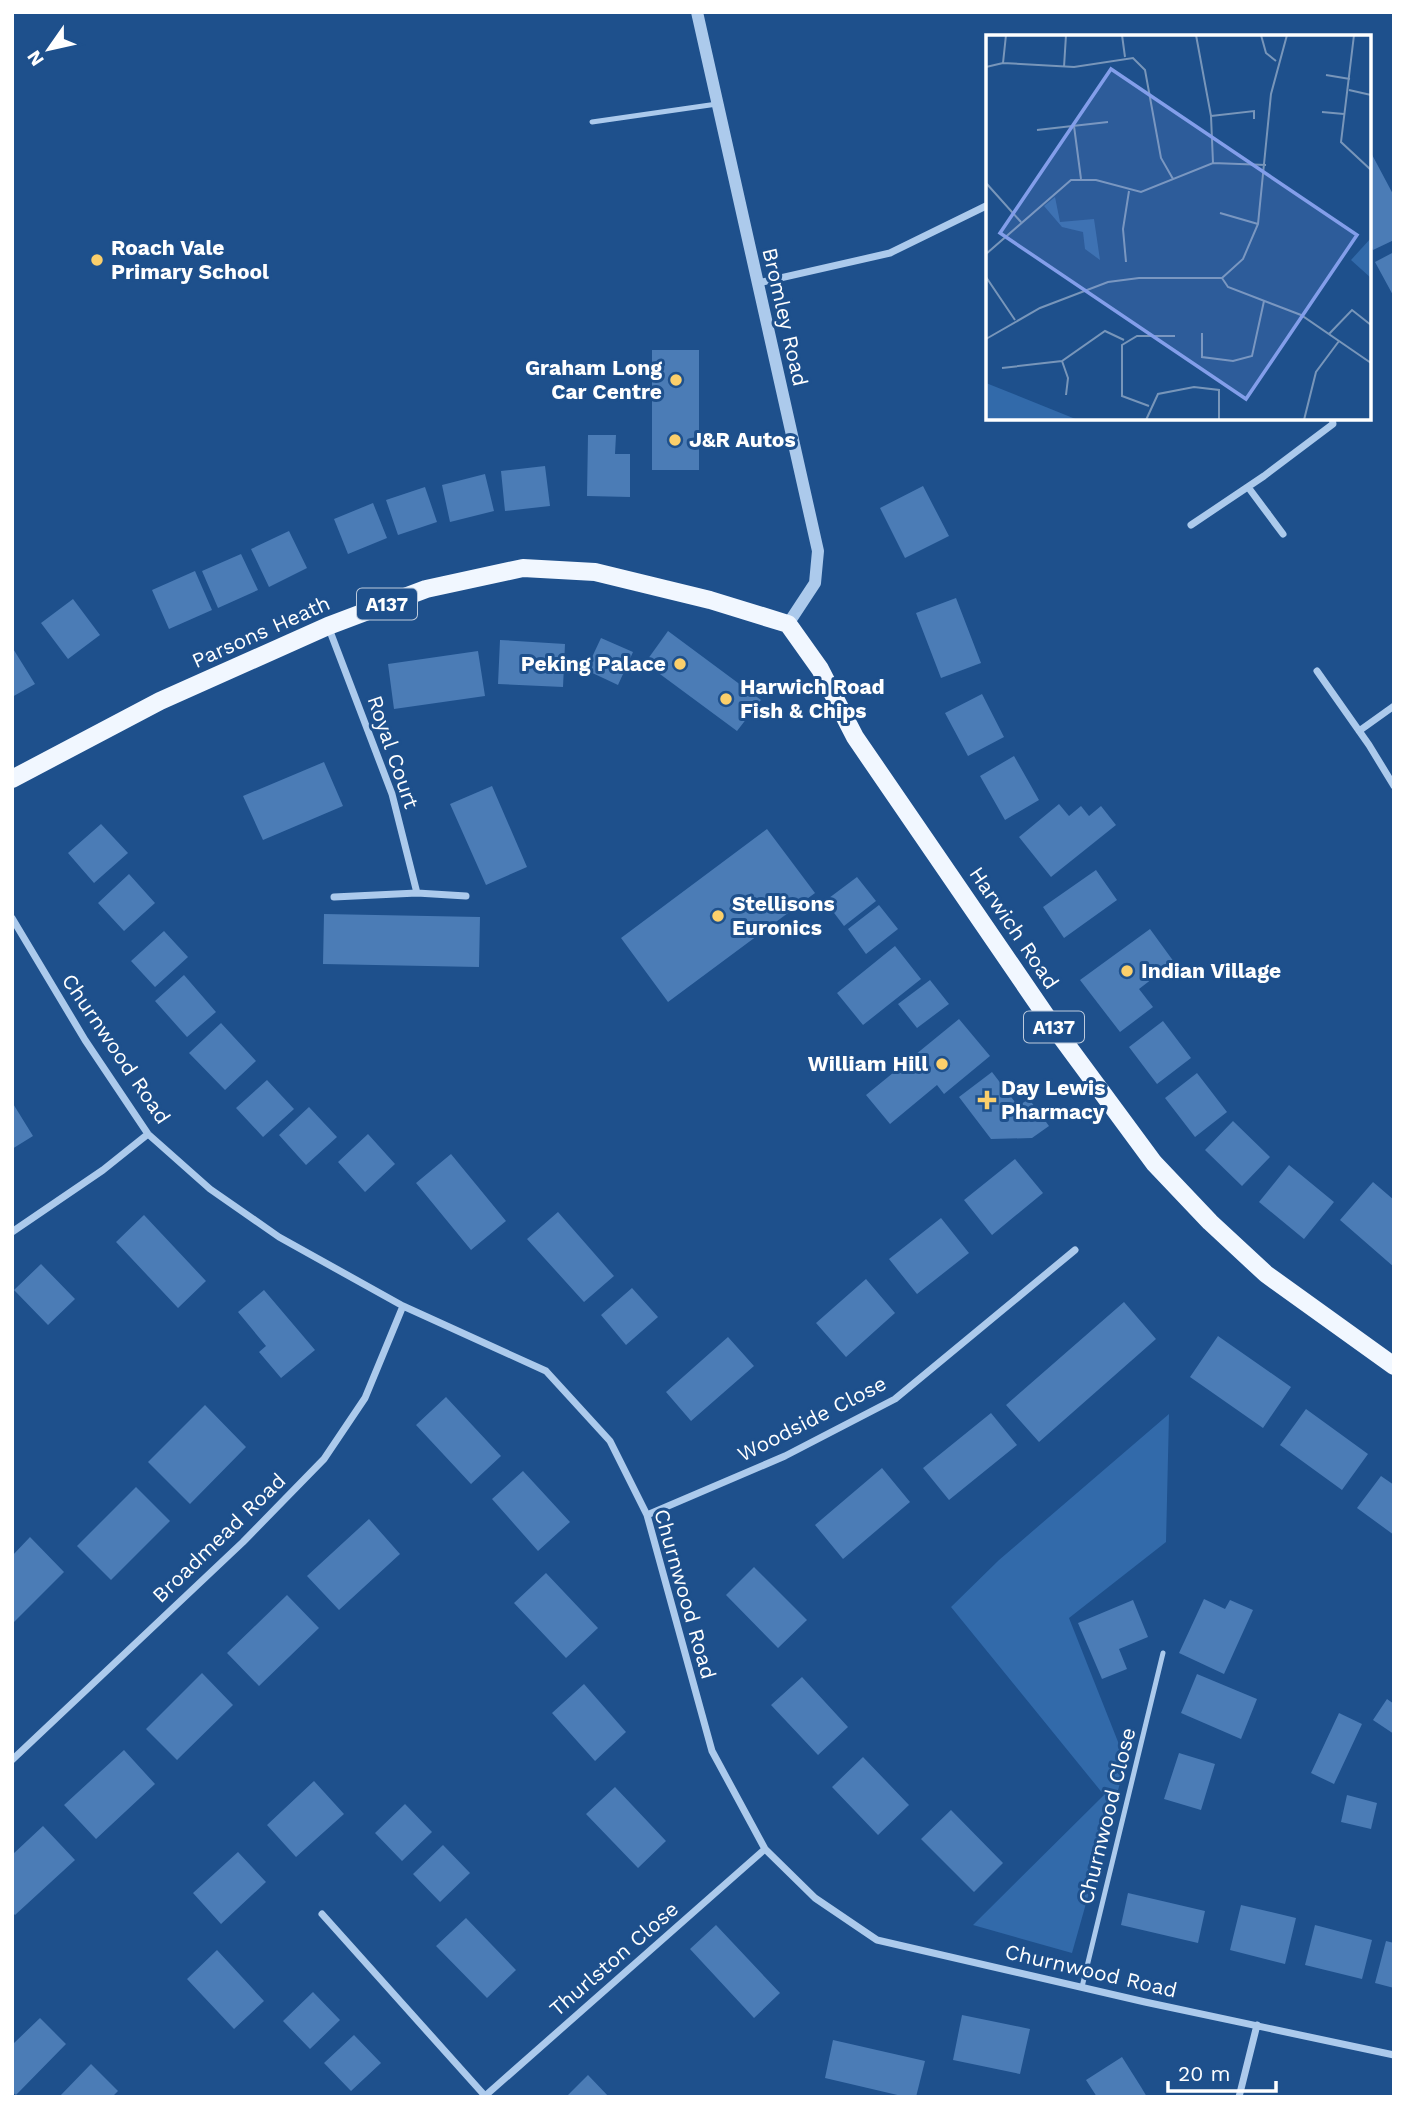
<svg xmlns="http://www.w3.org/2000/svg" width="1406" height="2109" font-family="'Work Sans',sans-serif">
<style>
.green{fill:#326aaa}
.building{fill:#4b7cb6}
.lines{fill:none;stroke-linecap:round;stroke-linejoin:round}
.service{stroke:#accaec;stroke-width:5}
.minor{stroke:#accaec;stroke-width:7}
.tertiary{stroke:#accaec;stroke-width:12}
.primary{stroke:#f1f7ff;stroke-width:18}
.poi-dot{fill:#fbcf6b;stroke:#1e508c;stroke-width:2.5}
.labels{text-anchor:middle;stroke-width:6;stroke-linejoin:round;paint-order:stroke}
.shield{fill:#1e508c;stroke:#bccadc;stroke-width:2}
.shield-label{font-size:19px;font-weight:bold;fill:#fff}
.poi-label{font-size:21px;font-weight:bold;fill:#fff;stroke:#1e508c;text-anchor:start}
.street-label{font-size:21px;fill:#fff;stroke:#1e508c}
.inset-road{fill:none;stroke:#7896ba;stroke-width:2}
.view{fill:#839eea;fill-opacity:0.15;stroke:#839eea;stroke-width:3.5}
.inset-edge{fill:none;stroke:#fff;stroke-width:3.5}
</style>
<rect width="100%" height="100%" fill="#1e508c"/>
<!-- green -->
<path class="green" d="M1169,1414L1166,1542L1069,1618L1126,1762L1072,1953L973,1925L1104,1795L951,1607L999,1560Z"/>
<!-- building -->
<path class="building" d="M1369,149L1394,196V240L1373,250L1369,242Z
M1394,252V297L1375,262Z
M652,350H699V470H652Z
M588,435H616L615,454H630V497L587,496Z
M545,466L550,506L505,511L501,471Z
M485,474L494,511L450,522L442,485Z
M923,486L949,536L905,558L880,508Z
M425,487L437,522L398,535L386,500Z
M373,503L387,538L348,554L334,519Z
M289,531L307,568L269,587L251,549Z
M241,554L258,590L218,608L202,571Z
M195,571L212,610L169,629L152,590Z
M956,598L981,663L941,678L916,613Z
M73,599L100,635L68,659L41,623Z
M668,631L761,700L737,731L645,663Z
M601,638L633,652L618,685L586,670Z
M500,640L565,644L563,687L498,684Z
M12,647L35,684L12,697Z
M478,651L485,696L394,709L388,664Z
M982,694L1004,737L968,756L945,713Z
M1014,756L1039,800L1005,820L980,776Z
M324,762L343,806L263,840L243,796Z
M492,786L527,867L486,885L450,804Z
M1059,804L1069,816L1081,806L1089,816L1101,806L1116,825L1051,877L1019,837Z
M101,824L128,853L94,883L68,853Z
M767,829L815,893L668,1002L621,938Z
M1096,870L1117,900L1064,938L1043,907Z
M129,874L155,903L124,931L98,903Z
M857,877L876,901L844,926L825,901Z
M879,905L898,929L866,954L848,929Z
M324,914L480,917L479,967L323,964Z
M1150,929L1174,962L1139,989L1153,1007L1120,1032L1080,980Z
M164,931L188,957L155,987L131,961Z
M895,946L921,979L863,1025L837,993Z
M184,975L216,1012L187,1037L155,1001Z
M930,980L949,1004L917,1028L898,1004Z
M959,1019L990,1056L944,1094L937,1085L890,1124L866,1095Z
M1163,1021L1191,1058L1157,1084L1129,1047Z
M221,1023L256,1061L225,1090L189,1053Z
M992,1072L1018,1106L1029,1099L1049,1126L1032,1138L991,1139L959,1097Z
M1197,1073L1227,1112L1195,1137L1165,1098Z
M267,1080L294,1109L263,1137L236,1108Z
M12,1102L33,1136L12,1149Z
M309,1107L337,1137L306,1165L279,1135Z
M1233,1121L1270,1157L1242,1186L1205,1150Z
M368,1134L395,1164L365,1192L338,1162Z
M451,1154L506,1221L471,1250L416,1183Z
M1015,1159L1043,1193L992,1235L964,1200Z
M1289,1165L1334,1202L1304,1239L1259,1202Z
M1373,1182L1394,1200V1267L1340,1220Z
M558,1212L614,1276L584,1302L527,1239Z
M144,1215L206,1281L178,1308L116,1242Z
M941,1218L969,1253L917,1294L889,1259Z
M41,1264L75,1299L48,1325L14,1290Z
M866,1279L895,1313L846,1357L816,1323Z
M632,1288L658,1317L626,1345L601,1315Z
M264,1290L315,1350L281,1378L259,1352L266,1346L238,1312Z
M1124,1302L1156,1339L1039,1442L1006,1405Z
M1218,1336L1291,1387L1263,1428L1190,1377Z
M728,1337L754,1366L691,1421L666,1392Z
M446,1397L501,1456L471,1484L416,1425Z
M205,1405L246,1447L190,1504L148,1462Z
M1306,1409L1368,1454L1342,1490L1280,1445Z
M991,1413L1017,1445L949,1500L923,1468Z
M882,1468L910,1502L843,1559L815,1525Z
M523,1471L570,1522L538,1551L492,1499Z
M1381,1476L1394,1485V1535L1357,1508Z
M136,1487L170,1521L111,1580L77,1546Z
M369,1519L400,1554L339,1610L307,1576Z
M30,1537L64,1572L12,1624V1556Z
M754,1567L807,1620L778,1648L726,1595Z
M546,1573L598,1628L566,1658L514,1603Z
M287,1595L319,1628L259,1686L227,1653Z
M1204,1599L1225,1609L1230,1600L1253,1610L1224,1674L1179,1653Z
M1133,1600L1148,1637L1119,1649L1127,1669L1102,1679L1078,1623Z
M202,1673L233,1705L177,1760L146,1729Z
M1197,1674L1257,1699L1241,1739L1181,1713Z
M802,1677L848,1727L818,1755L771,1705Z
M584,1684L626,1732L595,1761L552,1713Z
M1387,1699L1394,1704V1734L1373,1720Z
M1339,1713L1362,1724L1334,1784L1311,1773Z
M124,1750L155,1784L96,1839L64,1805Z
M1179,1753L1215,1764L1201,1810L1164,1799Z
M863,1757L909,1805L878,1835L832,1787Z
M314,1781L344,1814L296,1857L267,1825Z
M615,1787L666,1841L638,1868L586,1814Z
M1347,1795L1377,1803L1371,1829L1341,1822Z
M405,1804L432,1832L402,1861L375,1833Z
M951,1810L1003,1863L974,1892L921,1839Z
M43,1826L75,1860L15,1915L12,1912V1855Z
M443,1845L470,1873L440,1902L413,1874Z
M238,1852L266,1882L221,1924L193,1893Z
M1128,1893L1205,1911L1198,1943L1121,1925Z
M1241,1905L1296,1918L1285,1964L1230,1950Z
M466,1918L516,1970L487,1998L436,1946Z
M716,1925L780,1993L754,2018L690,1949Z
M1315,1925L1372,1940L1362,1979L1305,1965Z
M1386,1941L1394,1943V1988L1375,1983Z
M217,1950L264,2001L234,2029L187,1979Z
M313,1992L340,2020L310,2049L283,2021Z
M962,2015L1030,2029L1020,2074L953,2060Z
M40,2018L66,2044L16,2095L12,2092V2045Z
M354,2035L381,2063L351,2091L324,2063Z
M833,2040L925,2061L916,2097H906L825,2078Z
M1122,2057L1141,2087L1147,2097H1097L1086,2080Z
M91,2064L118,2091L112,2097H59Z
M588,2075L609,2097H566Z"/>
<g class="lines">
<!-- service -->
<path class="service" d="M592,122L717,104
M1082,1987L1163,1653"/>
<!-- minor -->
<path class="minor" d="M758,283L890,253L988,205
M1248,487L1283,534
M1191,525L1264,476L1333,424L1332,418
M328,626L392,794L417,893
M1317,671L1369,745L1394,786
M1359,731L1394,706
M334,897L417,893L466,896
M12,918L85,1040L148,1134L210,1189L279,1237L403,1306L546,1371L610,1441L647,1515L712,1751L765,1849L815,1898L877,1940L1145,2002L1394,2055
M12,1232L103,1170L148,1134
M647,1515L785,1456L895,1399L1075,1250
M12,1760L243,1542L324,1459L365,1398L403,1306
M322,1914L486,2097
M485,2096L765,1849
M1239,2097L1257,2025"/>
<!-- tertiary -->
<path class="tertiary" d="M697,12L818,551L815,583L788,624"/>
<!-- primary -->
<path class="primary" d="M12,779L160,701L328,626L426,589L523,568L595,572L710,600L788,624L820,669L855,737L1053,1026L1154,1163L1210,1222L1266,1274L1394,1366"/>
</g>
<!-- markers -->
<g class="poi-dot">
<circle cx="97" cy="260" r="7"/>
<circle cx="676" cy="380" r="7"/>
<circle cx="675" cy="440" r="7"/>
<circle cx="680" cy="664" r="7"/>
<circle cx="726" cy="699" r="7"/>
<circle cx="718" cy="916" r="7"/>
<circle cx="1127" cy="971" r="7"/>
<circle cx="942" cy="1064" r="7"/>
<path d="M983.5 1089.5h7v7h7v7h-7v7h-7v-7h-7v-7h7z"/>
</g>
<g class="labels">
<!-- shield labels -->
<g class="shield">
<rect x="357" y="588.5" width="60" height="31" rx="5"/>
<rect x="1024" y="1011.5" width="60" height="31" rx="5"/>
</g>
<g class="shield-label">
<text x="387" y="611">A137</text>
<text x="1054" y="1034">A137</text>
</g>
<!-- poi labels -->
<g class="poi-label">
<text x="111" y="255">Roach Vale<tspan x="111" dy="24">Primary School</tspan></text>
<text x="662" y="375" text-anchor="end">Graham Long<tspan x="662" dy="24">Car Centre</tspan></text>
<text x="689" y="447">J&amp;R Autos</text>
<text x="666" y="671" text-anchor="end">Peking Palace</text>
<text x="740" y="694">Harwich Road<tspan x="740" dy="24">Fish &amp; Chips</tspan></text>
<text x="732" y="911">Stellisons<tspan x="732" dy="24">Euronics</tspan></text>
<text x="1141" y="978">Indian Village</text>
<text x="928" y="1071" text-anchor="end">William Hill</text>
<text x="1001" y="1095">Day Lewis<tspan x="1001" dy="24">Pharmacy</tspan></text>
</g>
<!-- street labels -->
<g class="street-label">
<text transform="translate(785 317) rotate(77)" y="7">Bromley Road</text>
<text transform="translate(261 632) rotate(-24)" y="7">Parsons Heath</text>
<text transform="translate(393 752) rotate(71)" y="7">Royal Court</text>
<text transform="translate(1014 928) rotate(56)" y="7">Harwich Road</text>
<text transform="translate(116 1049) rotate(56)" y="7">Churnwood Road</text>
<text transform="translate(812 1419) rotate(-27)" y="7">Woodside Close</text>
<text transform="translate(219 1538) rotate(-44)" y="7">Broadmead Road</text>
<text transform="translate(685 1594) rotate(74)" y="7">Churnwood Road</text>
<text transform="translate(1107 1816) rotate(-76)" y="7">Churnwood Close</text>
<text transform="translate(614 1959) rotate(-41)" y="7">Thurlston Close</text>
<text transform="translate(1091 1971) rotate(13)" y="7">Churnwood Road</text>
</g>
</g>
<!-- overview -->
<g transform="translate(986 35)">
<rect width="385" height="385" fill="#1e508c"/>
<path d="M69,162L74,187L108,184L114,225L99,214L97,197L76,192L58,171ZM385,203V243L365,225ZM0,348L92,385H0Z" fill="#326aaa"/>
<path class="inset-road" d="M136,0L139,22M210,0L225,81L227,128M275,0L280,18L290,26M368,0L355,107L385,135M17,28L20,0M0,32L17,28L88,32L147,23L159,35L175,123L187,144M78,32L80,0M340,40L364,44M363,55L385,60M336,77L358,79M225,81L268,76V84M88,91L95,144M51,95L122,87M0,148L35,187M234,178L272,189M0,219L85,145H110L155,157L227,128L280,130M140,227L137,194L143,156M0,242L29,285M236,243L242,252L315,280L385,328M216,298V322L247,326L266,321L278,266M343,299L366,275L385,290M0,304L54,273L122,247L153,243H236L257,224L272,189L285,59L301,0M76,326L82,343L80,360M16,333L76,326L119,296L138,305M163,371L136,361V310L151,301H189M160,385L172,359L208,352L233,355V385M318,385L330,337L353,306"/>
<path class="view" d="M125,34L371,200L260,364L14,198Z"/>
<rect width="385" height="385" class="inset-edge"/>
</g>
<!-- border -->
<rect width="1406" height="2109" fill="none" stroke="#ffffff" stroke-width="28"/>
<!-- north arrow -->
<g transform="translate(49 49) rotate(236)" stroke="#1e508c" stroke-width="5" paint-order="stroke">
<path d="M0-5L12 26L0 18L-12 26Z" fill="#ffffff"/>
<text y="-10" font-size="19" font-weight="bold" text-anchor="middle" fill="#ffffff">N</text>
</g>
<!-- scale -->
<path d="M1168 2081v10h108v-10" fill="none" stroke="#ffffff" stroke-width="3.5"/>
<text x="1178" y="2081" font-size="21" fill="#ffffff" stroke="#1e508c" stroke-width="5" paint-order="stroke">20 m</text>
</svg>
